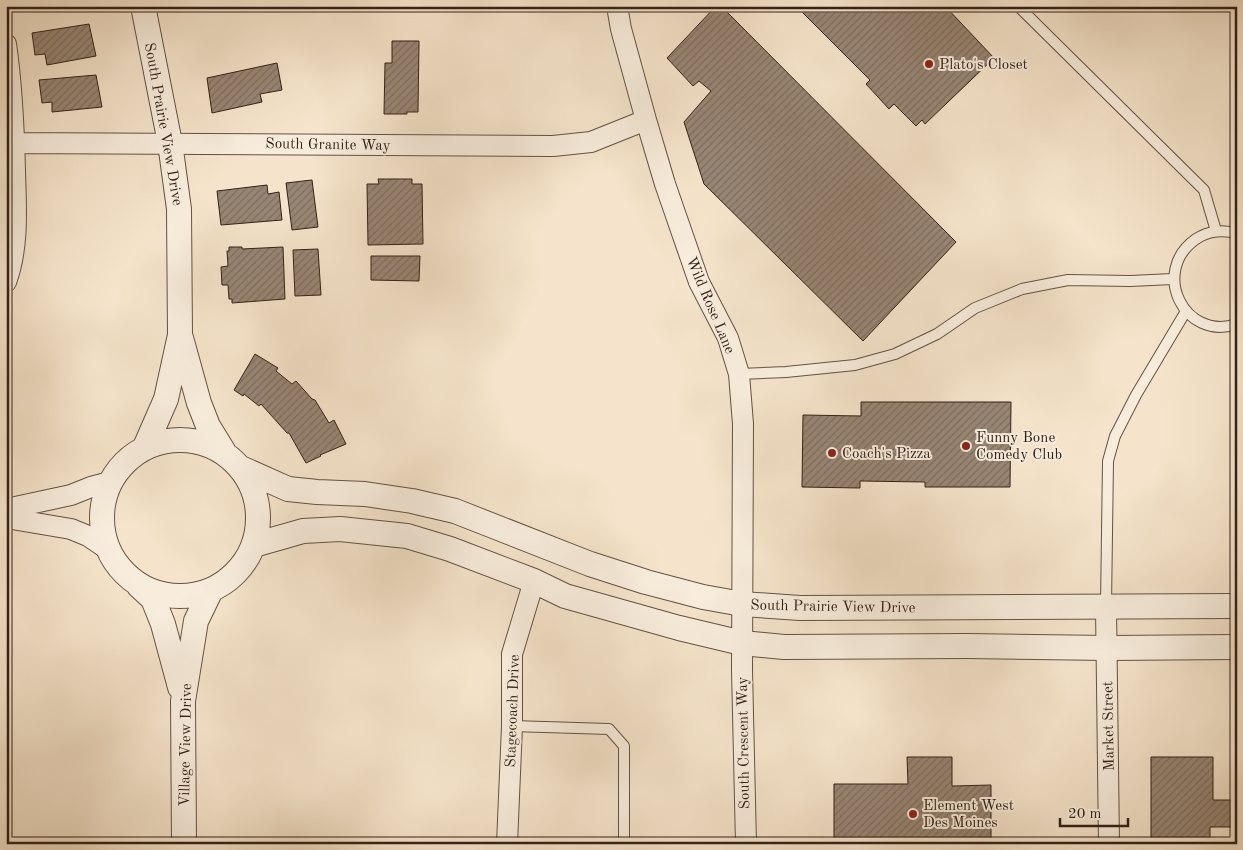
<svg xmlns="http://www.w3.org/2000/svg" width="1243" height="850" font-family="'Old Standard TT',serif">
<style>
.building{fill:url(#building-hatch);stroke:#332118}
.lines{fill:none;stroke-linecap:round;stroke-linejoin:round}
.service-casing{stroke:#645245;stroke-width:12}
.minor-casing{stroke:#645245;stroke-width:22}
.tertiary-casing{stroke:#645245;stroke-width:26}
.service{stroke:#f8eddd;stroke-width:10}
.minor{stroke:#f8eddd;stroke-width:20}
.tertiary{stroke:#f8eddd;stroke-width:24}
.poi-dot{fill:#8f2418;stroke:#f8eddd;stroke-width:2}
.labels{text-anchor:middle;stroke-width:4;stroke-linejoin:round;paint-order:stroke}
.poi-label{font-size:15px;fill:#332118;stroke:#f8eddd;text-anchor:start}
.street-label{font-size:15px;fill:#332118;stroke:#f8eddd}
</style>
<defs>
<pattern id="building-hatch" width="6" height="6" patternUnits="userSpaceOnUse" patternTransform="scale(1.25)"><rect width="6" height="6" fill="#988675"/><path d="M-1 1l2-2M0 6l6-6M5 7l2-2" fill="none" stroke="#7d6d5f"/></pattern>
</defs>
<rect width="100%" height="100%" fill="#f5e4cb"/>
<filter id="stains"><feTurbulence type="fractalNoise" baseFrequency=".004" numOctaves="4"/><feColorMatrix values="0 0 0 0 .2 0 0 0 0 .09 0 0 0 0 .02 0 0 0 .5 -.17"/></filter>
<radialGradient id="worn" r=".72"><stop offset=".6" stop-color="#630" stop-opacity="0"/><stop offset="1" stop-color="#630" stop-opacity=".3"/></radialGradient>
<!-- building -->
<path class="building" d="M716,6H721L956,242L863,341L704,184L684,122L711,91L699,81L693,86L667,58Z
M787,6H945L994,58L925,124L922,120L916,126L894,104L889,109L866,84L870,80L797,7L792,12Z
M89,24L96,56L47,65L45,54L35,55L32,33Z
M392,41H419L418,112H407V114H384L385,63H392Z
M277,63L282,90L260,94L262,102L212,113L207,78Z
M96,75L102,107L52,112V102L42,103L39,80Z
M378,179H412V184H422L423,244L368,245L367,184H379Z
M312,180L318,227L292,230L286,183Z
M267,185L268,194L279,192L282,220L221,225L217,191Z
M229,247H242V249L283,247L285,299L232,303V299H229L228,285H222L221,267L228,266L227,251H229Z
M318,249L321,295L295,296L293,250Z
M371,256H420L419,281L371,280Z
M255,354L278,368L276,371L292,384L296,381L312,399L315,400L329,423L334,420L346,444L320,455L321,456L306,463L289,433H287L261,404L259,406L244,394L243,396L234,390Z
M861,402H1011L1010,487H925V482L860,481V488L802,487L803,415L861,416Z
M907,757H952V786L991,785V844H959V842L834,844V784H908Z
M1151,757H1213V800H1232V827H1210V844H1151Z"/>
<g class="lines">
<defs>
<path id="service" d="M1018,6L1204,190L1216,231
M1237,234C1224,229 1208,231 1196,239C1150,271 1184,342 1237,324
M739,374L786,372L855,365L895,354L937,334L975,308L1022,289L1068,280L1130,281L1173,279
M1106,606L1108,461L1115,436L1136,395L1186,311
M512,726L609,729L624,746V844"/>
<path id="minor" d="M617,6L621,29L646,120L665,184L699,282L728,338L739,374L743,424L742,670L746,844
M6,44C12,85 14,128 15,171C16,207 19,247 6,282
M6,143L553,146L591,142L646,120
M6,509L71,495L91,487L110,482
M6,518L71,529L88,536L110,551
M1106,607L1109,844
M507,844L512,726V654L534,581"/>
<path id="tertiary" d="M143,6L170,143L179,209L180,335L166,399L145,447
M181,338L199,403L208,426L224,452
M102 518a78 78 0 1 1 156 0a78 78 0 1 1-156 0Z
M241,468L288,489L317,492L365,494L412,501L455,511L590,564L646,582L703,597L742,604L800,608L1237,606
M254,545L303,531L340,529L407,536L450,549L534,581L565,596L679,628L742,643L784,647L967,646L1107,648L1237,647
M139,586L153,599L163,624L180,687
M184,844L183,701L196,621L211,590"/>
</defs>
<!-- service casing -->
<use href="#service" class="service-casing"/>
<!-- minor casing -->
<use href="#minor" class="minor-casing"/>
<!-- tertiary casing -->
<use href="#tertiary" class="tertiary-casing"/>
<!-- service -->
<use href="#service" class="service"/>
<!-- minor -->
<use href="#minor" class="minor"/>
<!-- tertiary -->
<use href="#tertiary" class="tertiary"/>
</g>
<!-- markers -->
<g class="poi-dot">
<circle cx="929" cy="64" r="5"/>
<circle cx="966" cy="446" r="5"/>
<circle cx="832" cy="453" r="5"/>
<circle cx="913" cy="814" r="5"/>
</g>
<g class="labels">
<!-- poi labels -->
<g class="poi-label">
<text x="939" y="69">Plato's Closet</text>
<text x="976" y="442">Funny Bone<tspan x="976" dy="17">Comedy Club</tspan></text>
<text x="842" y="458">Coach's Pizza</text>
<text x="923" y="810">Element West<tspan x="923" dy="17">Des Moines</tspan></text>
</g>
<!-- street labels -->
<g class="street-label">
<text transform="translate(164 124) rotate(80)" y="5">South Prairie View Drive</text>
<text transform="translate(328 144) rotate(1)" y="5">South Granite Way</text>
<text transform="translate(711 305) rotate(67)" y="5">Wild Rose Lane</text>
<text transform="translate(833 606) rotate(1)" y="5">South Prairie View Drive</text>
<text transform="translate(512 711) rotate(-88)" y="5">Stagecoach Drive</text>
<text transform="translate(1108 726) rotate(-91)" y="5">Market Street</text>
<text transform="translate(743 743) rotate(-91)" y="5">South Crescent Way</text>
<text transform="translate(185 745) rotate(-89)" y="5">Village View Drive</text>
</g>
</g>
<!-- margin -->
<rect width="1243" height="850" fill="none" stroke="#f5e4cb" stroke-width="25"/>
<rect x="8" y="8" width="1228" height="835" fill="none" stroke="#332118" stroke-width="2.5"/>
<rect x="12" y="12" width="1218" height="825" fill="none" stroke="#332118"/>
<!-- scale -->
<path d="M1060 818v8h68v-8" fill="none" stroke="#332118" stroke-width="2.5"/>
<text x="1068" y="818" font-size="15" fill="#332118" stroke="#f8eddd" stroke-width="4" paint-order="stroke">20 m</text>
<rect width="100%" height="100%" filter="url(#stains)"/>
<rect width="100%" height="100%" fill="url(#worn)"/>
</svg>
